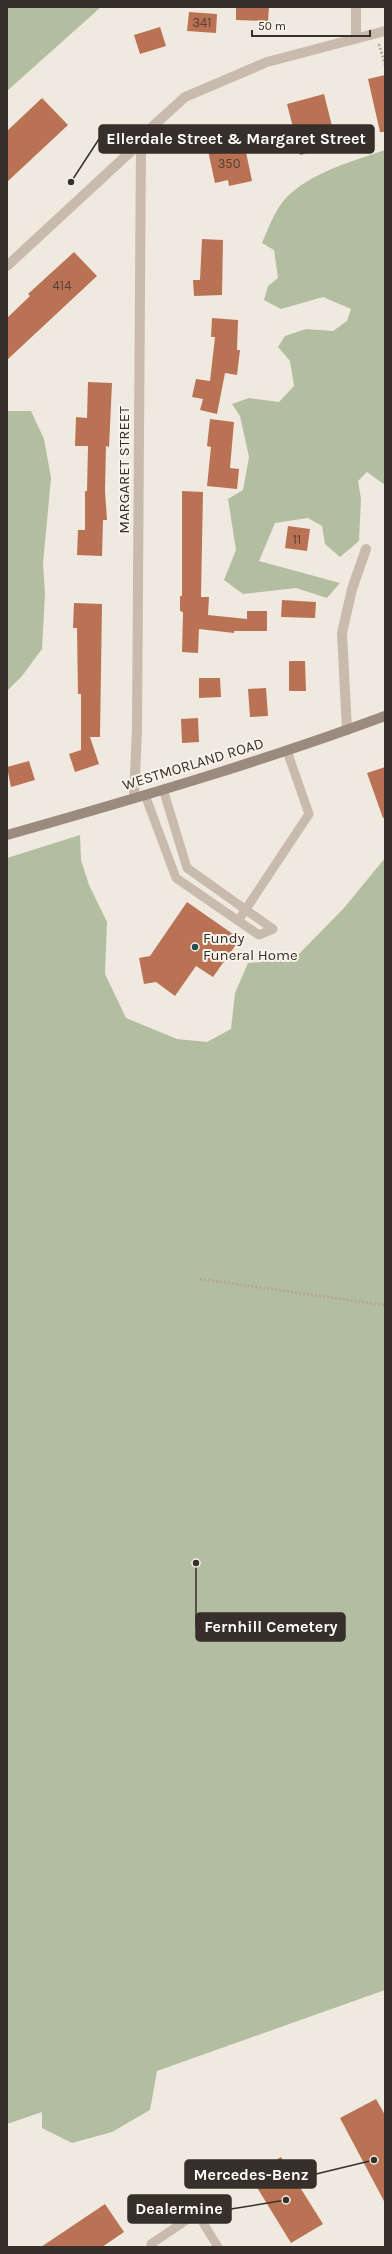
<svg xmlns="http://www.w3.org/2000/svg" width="392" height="2254" font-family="Karla,sans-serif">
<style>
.green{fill:#b3bea1}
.building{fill:#ba7254}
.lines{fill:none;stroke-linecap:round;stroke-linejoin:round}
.path{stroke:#b3a497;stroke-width:2.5;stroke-dasharray:2 2;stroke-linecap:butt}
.lane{stroke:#c8baac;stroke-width:9}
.street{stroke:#c8baac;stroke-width:10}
.secondary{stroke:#9b8a7e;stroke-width:10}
.poi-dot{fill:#244f54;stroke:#f8f3eb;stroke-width:1.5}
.labels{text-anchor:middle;stroke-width:4;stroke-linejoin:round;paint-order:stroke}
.number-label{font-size:13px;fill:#584034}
.street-label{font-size:15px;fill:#372f2a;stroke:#f8f3eb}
.poi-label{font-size:15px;fill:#372f2a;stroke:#f8f3eb;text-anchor:start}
.leader{fill:none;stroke:#372f2a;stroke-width:1.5}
.callout-dot{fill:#372f2a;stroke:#f8f3eb;stroke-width:1.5}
.callout{fill:#372f2a;stroke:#372f2a;stroke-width:1.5}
.callout-label{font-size:16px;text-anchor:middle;font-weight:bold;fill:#fff}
</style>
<rect width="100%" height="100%" fill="#f0e9df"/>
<!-- green -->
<path class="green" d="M7,7H101L7,91Z
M385,150V485L367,472L358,481L361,499L359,541L340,557L325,544L322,526L308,518L275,523L259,561L340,583L327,598L296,588L243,594L224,580L236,550L228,499L243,490L249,457L240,416L232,404L249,398L279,402L294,386L290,361L278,347L285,336L306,329L333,331L347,321L351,309L323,297L281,309L264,300L268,286L278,278L274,250L262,243C267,231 272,218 279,207C300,175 351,162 385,150Z
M7,411H31L44,439L51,478L43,564L45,594L42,649L22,676L7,691Z
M80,835L81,860L89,885L107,922L105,974L126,1018L177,1039L207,1042L231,1029L235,993L248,963L294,959L344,908L385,858V1990L157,2071L150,2110L112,2132L72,2143L42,2128V2112L7,2124V858Z"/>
<!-- building -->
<path class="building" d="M236,7H269L268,21L236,20Z
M189,12L217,14L216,33L187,31Z
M160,27L166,46L140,54L134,35Z
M385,75V132H380L368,79Z
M324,94L337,146L300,155L287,104Z
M42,98L68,125L7,182V131Z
M241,128L252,181L229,186L228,180L215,183L207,146L220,143L217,132Z
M202,239L223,240L222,295L194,296L193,280H200Z
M74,252L97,276L7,360V318L30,296L28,294Z
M212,318L238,320L237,350H240L237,375L225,373L217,414L200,410L203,399L192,397L196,379L210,381L215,337H211Z
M88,382L112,383L109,447L106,446L105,491L107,520H103L102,556L77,555L78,530H85V491H87L88,446H75L76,417L87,418Z
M210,419L234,422L230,468L239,469L237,489L207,486L211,447L207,446Z
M182,491L203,492L201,597H209L208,615L247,619V611H267V631H234V633L199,629L198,653L182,652L183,612L180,611V596H182Z
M288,526L310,529L307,551L285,548Z
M282,600L316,602L315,618L281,617Z
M74,603L102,604L100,737H90L99,764L75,772L69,754L81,750V694H78L77,628H73Z
M289,661H305L306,691H289Z
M199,678H220L221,697L199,698Z
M266,688L268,716L250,717L248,689Z
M198,718L199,742L182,743L181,719Z
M29,761L35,780L11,787L7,767Z
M385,767V818H383L367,773Z
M187,902L240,939L213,977L196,966L175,996L156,982L144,984L139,958L150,956Z
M376,2099L385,2115V2203L340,2118Z
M281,2157L323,2224L291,2243L250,2176Z
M105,2204L124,2232L102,2247H41Z"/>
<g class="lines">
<!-- path -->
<path class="path" d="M379,44L385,65
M200,1279L385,1305"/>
<!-- lane -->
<path class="lane" d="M145,795L176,878L259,935L273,929L187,868L163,789
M238,921L309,814L287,751
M153,2247L151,2244L197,2213L218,2247"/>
<!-- street -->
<path class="street" d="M356,38V7
M7,266L141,142L152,127L185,97L267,62L385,31
M347,730L342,633L352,589L366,549
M134,798L137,729L141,142"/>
<!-- secondary -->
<path class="secondary" d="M7,835C134,799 261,762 385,716"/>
</g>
<!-- markers -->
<circle class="poi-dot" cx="195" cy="947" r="4"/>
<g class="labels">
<!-- number labels -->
<g class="number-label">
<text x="202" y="27">341</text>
<text x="229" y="168">350</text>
<text x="62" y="290">414</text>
<text x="297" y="544">11</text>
</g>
<!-- street labels -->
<g class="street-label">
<text transform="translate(124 470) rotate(-90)" y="5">MARGARET STREET</text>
<text transform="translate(193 764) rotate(-17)" y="5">WESTMORLAND ROAD</text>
</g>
<!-- poi labels -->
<g class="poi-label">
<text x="203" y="943">Fundy<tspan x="203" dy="17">Funeral Home</tspan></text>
</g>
</g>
<!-- callouts -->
<path class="leader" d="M71 182L99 139M196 1563L196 1627M374 2160L316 2174M286 2200L231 2209"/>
<g class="callout-dot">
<circle cx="71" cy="182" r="4"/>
<circle cx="196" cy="1563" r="4"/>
<circle cx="374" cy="2160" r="4"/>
<circle cx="286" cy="2200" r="4"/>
</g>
<g class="callout">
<rect x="99" y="125" width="275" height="28" rx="4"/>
<rect x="196" y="1613" width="149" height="28" rx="4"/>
<rect x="185" y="2160" width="131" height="28" rx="4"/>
<rect x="128" y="2195" width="103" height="28" rx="4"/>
</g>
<g class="callout-label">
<text x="236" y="144">Ellerdale Street &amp; Margaret Street</text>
<text x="271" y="1632">Fernhill Cemetery</text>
<text x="251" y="2180">Mercedes-Benz</text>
<text x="179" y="2214">Dealermine</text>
</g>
<!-- border -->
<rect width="392" height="2254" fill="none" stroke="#372f2a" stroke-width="16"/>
<!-- scale -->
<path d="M252 30v6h118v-6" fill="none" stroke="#372f2a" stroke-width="2"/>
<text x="258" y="30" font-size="12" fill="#372f2a" stroke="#f8f3eb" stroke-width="3" paint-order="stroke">50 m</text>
</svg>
